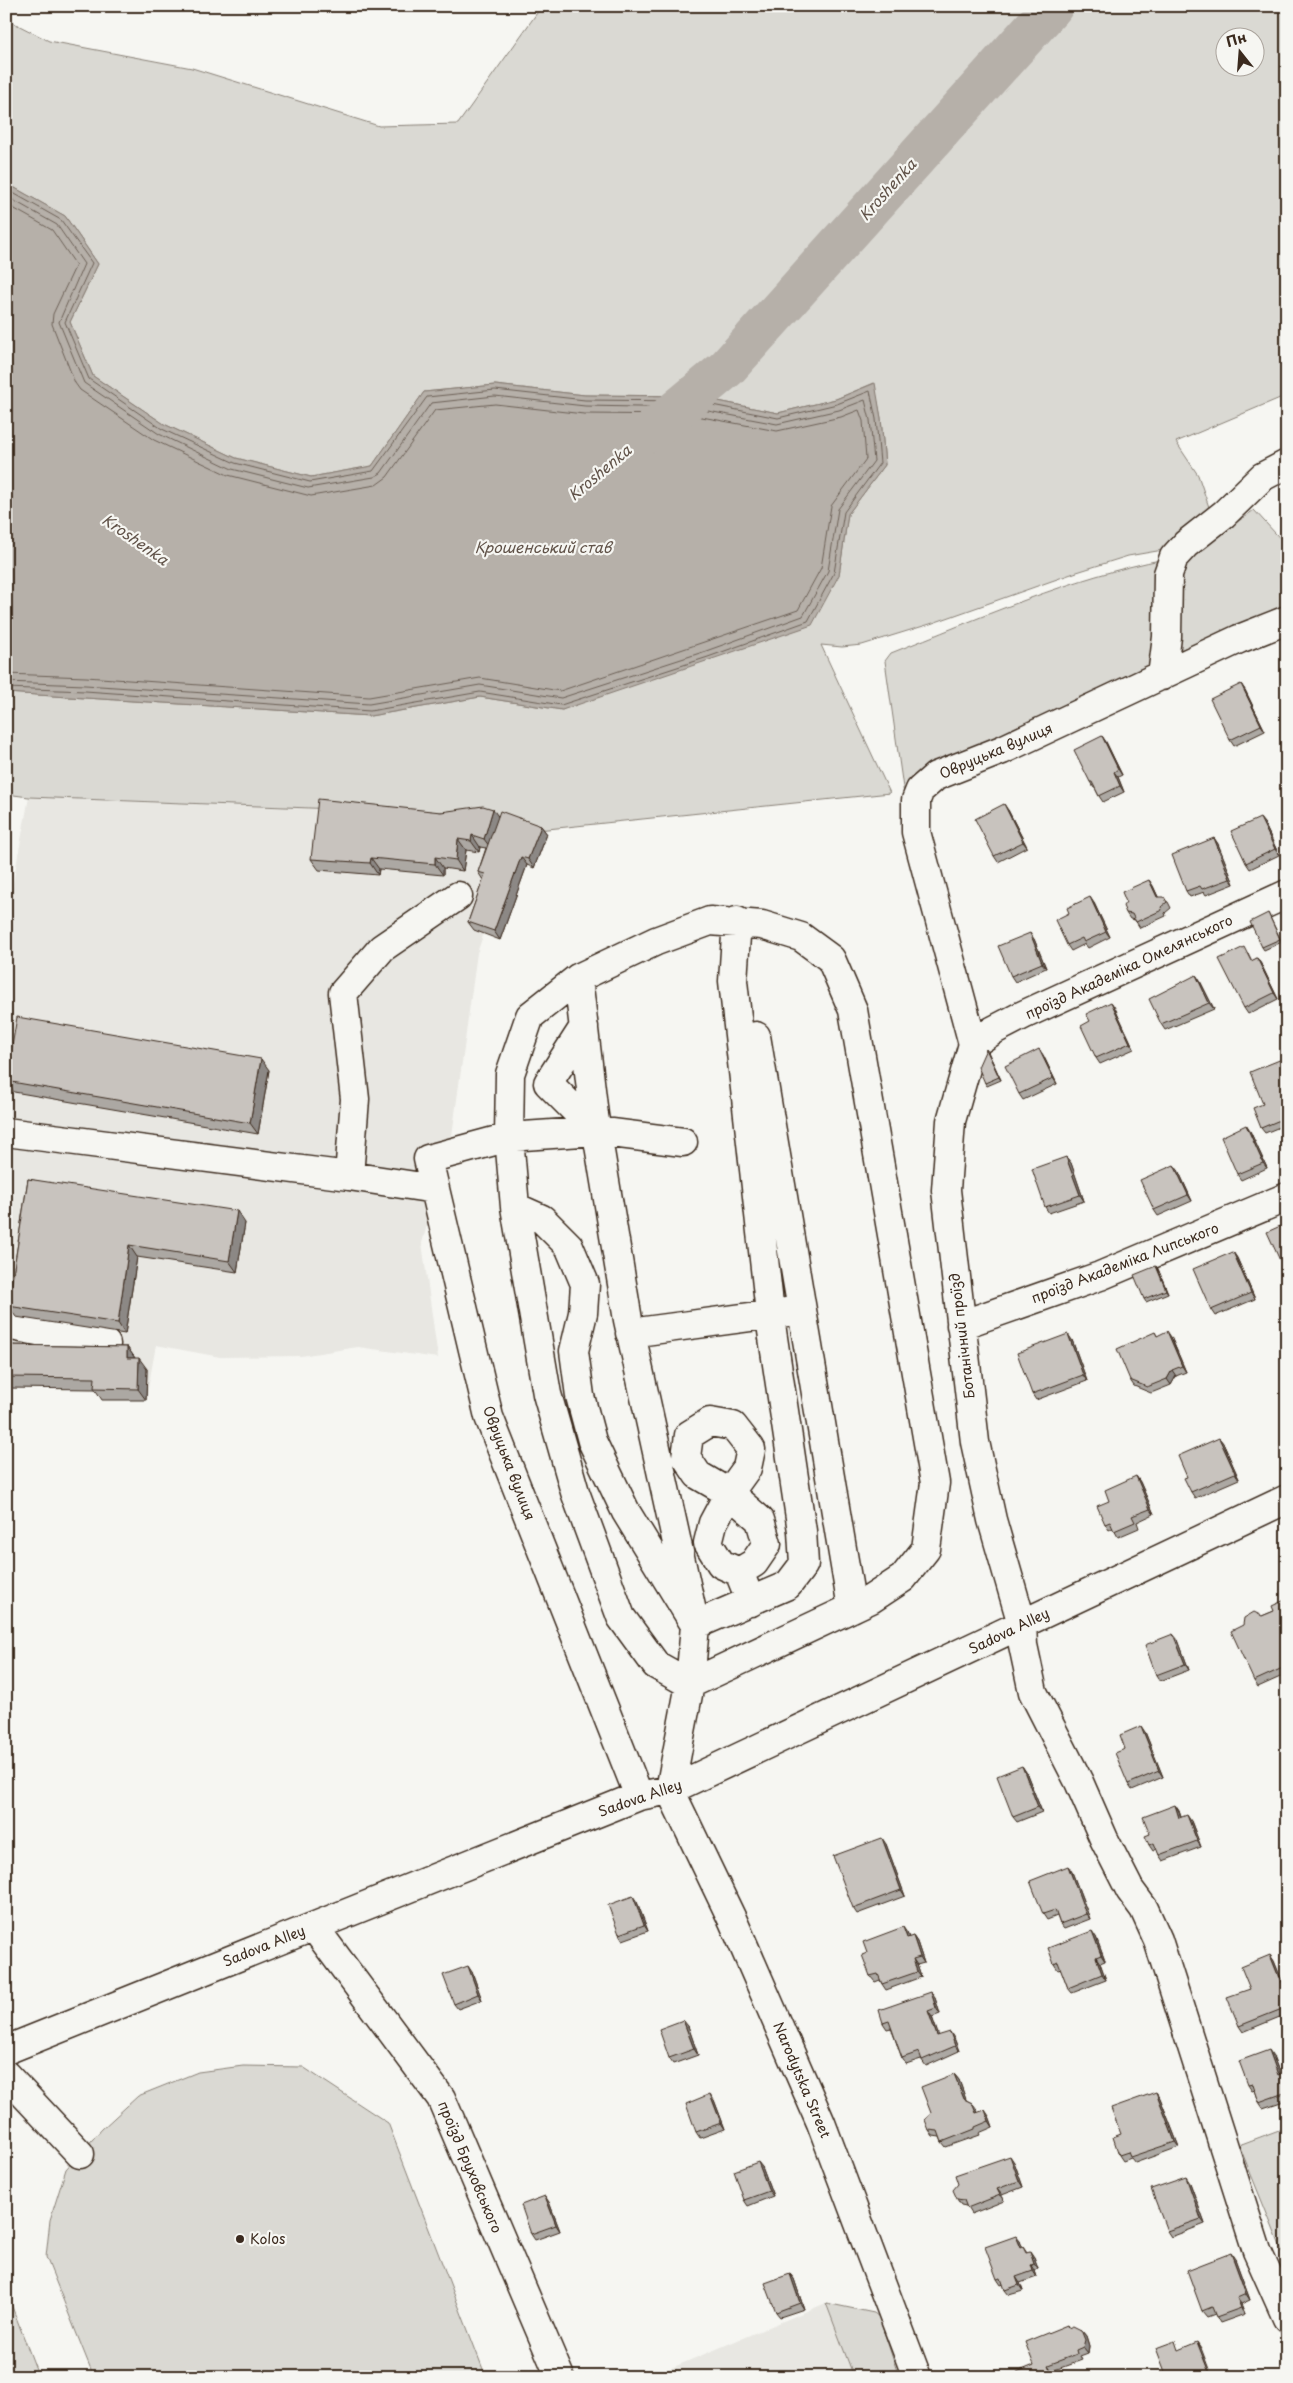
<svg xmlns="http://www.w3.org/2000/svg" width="1293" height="2383" font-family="'Playpen Sans',sans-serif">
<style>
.built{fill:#e8e7e2}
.green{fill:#dad9d3;stroke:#8a8278;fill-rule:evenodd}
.water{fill:#b6b0a9;stroke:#857a71}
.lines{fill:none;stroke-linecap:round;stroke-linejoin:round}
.shore{stroke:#6c6056;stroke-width:1}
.river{stroke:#b6b0a9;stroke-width:41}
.minor-casing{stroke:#3b2a1e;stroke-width:31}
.minor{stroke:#f6f6f2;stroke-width:28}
.wall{fill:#aca8a3;stroke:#3b2a1e}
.shaded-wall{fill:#8c8885;stroke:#3b2a1e}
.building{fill:#c8c3be;stroke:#3b2a1e}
.poi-dot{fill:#3b2a1e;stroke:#f6f6f2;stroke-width:2}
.labels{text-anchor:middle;stroke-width:4.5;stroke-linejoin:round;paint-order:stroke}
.street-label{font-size:14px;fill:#3b2a1e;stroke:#f6f6f2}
.poi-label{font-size:14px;fill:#3b2a1e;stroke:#f6f6f2;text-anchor:start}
.water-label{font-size:15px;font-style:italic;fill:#605248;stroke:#f6f6f2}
</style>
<rect width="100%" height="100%" fill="#f6f6f2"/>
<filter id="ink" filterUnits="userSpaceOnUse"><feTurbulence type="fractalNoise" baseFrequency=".02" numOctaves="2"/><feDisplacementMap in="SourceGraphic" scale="10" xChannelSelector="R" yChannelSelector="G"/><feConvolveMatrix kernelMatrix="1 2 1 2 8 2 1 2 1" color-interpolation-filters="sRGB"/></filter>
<g filter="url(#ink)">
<!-- built -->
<path class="built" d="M29,797L336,809L519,832L477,953L452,1136L422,1243L438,1358L358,1347L301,1356L220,1357L156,1345L146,1400L102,1389L6,1388V920Z
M826,2303L854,2377H650Z"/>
<!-- green -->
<path class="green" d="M542,6H1287V395L1176,442L1198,475L1212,516L1163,550L1128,556L1077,572L930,624L862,645L842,647L821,645L890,793L519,832L336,809L29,797L6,794V693L370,716L480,697L562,710L839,575L848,514L885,465L881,418L874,383L836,399L778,413L693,396L585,395L495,385L424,392L372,466L311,477L236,458L164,424L93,376L70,322L98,264L65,216L6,183V19L49,41L192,68L379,126L458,124ZM1226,38H1256V68H1226Z
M1254,510L1287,546V608L1180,650C1177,631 1176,579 1186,562C1192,551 1241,520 1254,510Z
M1165,559L1152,667L905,802L885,661L891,653C980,618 1071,577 1165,559Z
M243,2066L303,2067L388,2123L486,2377H94L46,2257L50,2220L66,2169L102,2129L138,2096L198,2072Z
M1287,2127V2263L1239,2145Z
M6,2291L39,2377H6Z
M826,2303L874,2313L879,2317L899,2377H854Z"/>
<!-- water -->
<path class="water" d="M6,183L65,216L98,264L70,322L93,376L164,424L236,458L311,477L372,466L424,392L495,385L585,395L693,396L778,413L836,399L875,383L881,418L885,465L848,514L839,575L812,625L562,710L480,697L370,716L6,693Z"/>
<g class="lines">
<!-- shore -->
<path class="shore" d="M6,189L61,220L92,263L65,322L89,379L162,429L235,463L310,482L373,471L427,397L495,390L585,400L692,401L778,418L837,404L870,391L876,419L880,463L844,512L834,573L808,621L708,657L561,705L480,692L370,711L85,691L6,688
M6,196L57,225L84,264L59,322L84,383L159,434L232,469L308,488L374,477L381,473L431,403L495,396L585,406L692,408L777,424L839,410L865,400L870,420L874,461L838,509L828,571L803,616L706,651L561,698L480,685L369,704L85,685L6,682
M6,204L52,230L76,265L53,314L52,324L75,383L80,390L154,440L228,475L311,496L376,485L387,477L435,410L495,404L584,414L691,415L777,431L841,417L859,410L863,421L866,459L831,506L821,568L798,610L560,691L480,678L369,697L86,677L6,674"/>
<!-- river -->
<path class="river" d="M650,432L727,368L1053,6"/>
<defs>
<path id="minor" d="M1162,676L1167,637L1168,574L1174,557L1186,544L1224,514L1262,477L1287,464
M578,978L594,1115L628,1320L695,1625L788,1585L804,1564L802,1531L772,1331L733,981L737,921
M584,1027L548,1083L596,1131
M756,1036L852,1608
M973,1044L951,1121L946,1190L975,1442L992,1520L1022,1624L1023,1645L1033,1692L1079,1782L1104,1839L1130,1890L1144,1909L1158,1940L1257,2251L1287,2318
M973,1044L916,832V800L920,790L936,776L1002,750L1239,639L1287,620
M973,1044L994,1030L1023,1015L1287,894
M6,1132L349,1176L435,1189L489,1417L639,1796
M349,1176L355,1099L343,993L382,948L458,896
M435,1189L428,1159L509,1137L596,1131L683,1142
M515,1207L542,1219L569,1246L585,1284L583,1313L574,1351L580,1396L592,1441L626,1512L695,1625L690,1684
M6,1325L106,1344
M961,1325L1100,1276L1287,1197
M630,1333L787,1312
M739,1572L754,1563L767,1544L760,1520L729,1493L698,1475L686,1457L689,1435L710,1422L733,1426L751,1449L747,1468L729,1493L713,1523L708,1543L721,1564L739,1572L751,1602
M670,1790L690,1684L656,1665L621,1617L575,1492L547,1394L515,1207L509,1137L510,1074L530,1016L578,978L656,941L710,921L762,925L801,937L831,959L853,1010L935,1483L926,1549L903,1578L871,1599L690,1684
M670,1790L733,1921L821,2123L917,2377
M314,1927L441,2098L560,2377
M6,2050L639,1796L670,1790L1287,1499
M6,2075L80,2154"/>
</defs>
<!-- minor casing -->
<use href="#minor" class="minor-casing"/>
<!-- minor -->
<use href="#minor" class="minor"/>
</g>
<!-- wall -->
<path class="wall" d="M1241,684L1245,690L1265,731L1234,746L1230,740Z
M1102,736L1106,742L1122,775L1118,777L1124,792L1103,802L1099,796L1095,788H1094L1090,782Z
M1008,810L1027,847L998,862L994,856Z
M441,812L498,816L541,826L547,834L534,868L527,865L500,940L474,930L468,922L483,880L478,872L486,848L480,847L479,852L466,850L463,871L443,868V875L379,869L378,875L319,870L311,859Z
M1264,823L1279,855L1250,869L1246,863Z
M1214,838L1218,844L1234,884L1206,895L1204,892L1190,897L1186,891Z
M1149,880L1153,886L1158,897L1168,902L1171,908L1165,913L1166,916L1140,928L1135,920L1130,919L1126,913Z
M1094,903L1110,937L1088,948L1085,944L1071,951L1067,945L1069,913Z
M1268,913L1282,942L1264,950L1262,947Z
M1034,939L1046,968L1015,982L1011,976Z
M1248,953L1252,961L1257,958L1261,964L1278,999L1248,1014L1244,1008Z
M1196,975L1200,981L1214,1009L1165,1030L1161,1024Z
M1111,1002L1115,1008L1134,1049L1100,1064L1096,1058L1090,1021Z
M1039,1049L1043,1055L1057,1084L1023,1100L1019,1094Z
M988,1052L1001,1080L987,1086L985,1083Z
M1287,1057V1124L1265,1133L1261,1128L1263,1104Z
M269,1070L258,1134L14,1092L6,1082V1078Z
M1250,1131L1267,1168L1241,1180L1237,1174Z
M1066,1157L1071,1163L1084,1201L1049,1213L1045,1207Z
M1178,1170L1192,1201L1158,1216L1154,1210Z
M28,1179L245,1223L237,1272L137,1257L125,1334L16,1317L8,1306Z
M1287,1223V1273L1283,1267Z
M1233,1252L1237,1258L1255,1299L1215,1316L1211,1310Z
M1156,1266L1158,1269L1168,1293L1146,1302L1144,1299Z
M1155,1332L1157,1336L1171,1337L1186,1372L1176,1376L1171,1385L1151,1393L1134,1386L1130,1380Z
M1072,1340L1087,1381L1036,1400L1032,1394Z
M6,1345L127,1347L135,1358L147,1369L146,1400H102L95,1389L6,1388Z
M1219,1438L1223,1443L1239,1479L1195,1498L1191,1492L1187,1477Z
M1136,1476L1140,1482L1154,1514L1137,1522L1139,1528L1118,1537L1113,1528L1109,1530L1105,1524L1109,1501Z
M1287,1599V1674L1258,1687L1254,1681L1262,1616L1274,1611Z
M1178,1640L1189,1670L1160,1681L1156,1675Z
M1145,1732L1163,1777L1132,1790L1128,1784L1125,1749Z
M1022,1766L1026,1772L1042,1812L1017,1822L1013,1817Z
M1175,1805L1179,1811L1181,1817L1191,1821L1201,1847L1163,1861L1159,1855L1157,1849L1153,1851L1149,1845L1150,1834Z
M886,1844L905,1896L857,1914L853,1908Z
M1068,1866L1072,1872L1090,1919L1064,1929L1060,1924L1057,1916L1047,1920L1043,1914Z
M637,1902L648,1931L623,1940L619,1934Z
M907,1933L909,1938L913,1936L917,1942L924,1963L917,1965L921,1977L886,1990L882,1984L880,1980L875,1982L870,1976L867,1953Z
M1096,1937L1105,1961L1100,1963L1106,1980L1072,1993L1068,1988L1061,1969L1058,1970L1054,1964Z
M1270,1955L1274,1961L1287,1993V2014L1243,2032L1239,2026L1250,1989Z
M472,1972L482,2000L458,2009L454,2004Z
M935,1998L940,2014L932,2017L938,2036L954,2038L959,2051L926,2066L921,2059L906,2064L902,2058L891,2028L887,2029L883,2023Z
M688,2026L698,2055L673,2064L669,2058Z
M1273,2056L1280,2074L1285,2072L1287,2075V2100L1263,2108L1259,2102L1255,2090L1252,2091L1248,2085Z
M954,2074L959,2080L966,2100L972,2103L976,2108L978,2113L989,2116L993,2127L979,2133L980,2135L946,2147L942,2142L940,2137L933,2136L929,2130L931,2113Z
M1156,2092L1160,2098L1179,2147L1135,2163L1131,2158L1123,2161L1119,2155L1121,2134Z
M714,2100L725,2129L700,2138L696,2132Z
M1014,2162L1023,2187L1002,2195L1004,2201L971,2214L966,2206L961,2205L957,2199Z
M762,2167L773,2196L748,2206L744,2200Z
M1190,2183L1205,2224L1171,2237L1167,2231Z
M549,2202L560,2231L535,2240L531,2234Z
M1020,2241L1022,2248L1023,2247L1027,2253L1034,2258L1038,2269L1035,2271L1037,2277L1020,2283L1023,2291L1009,2295L1005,2290L1004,2284L1001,2285L997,2279Z
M1235,2259L1250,2300L1241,2304L1245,2314L1220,2323L1215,2314L1207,2317L1202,2311Z
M790,2274L794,2279L804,2309L780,2317L776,2312Z
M1067,2325L1069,2328L1081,2330L1086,2336L1089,2346L1088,2353L1080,2356L1082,2360L1052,2371L1055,2377H1019L1034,2365Z"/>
<!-- shaded-wall -->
<path class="shaded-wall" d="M1241,684L1245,690L1265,731L1261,725Z
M1102,736L1106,742L1122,775L1118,769Z
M1114,772L1118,777L1124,792L1120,786Z
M1004,804L1008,810L1027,847L1023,842Z
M493,809L501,821L492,850L484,839Z
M1260,818L1264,823L1279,855L1275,849Z
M541,826L547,834L534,868L528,859Z
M472,835L480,847L479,852L471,841Z
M1214,838L1218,844L1234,884L1230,879Z
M458,839L466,850L463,871L456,860Z
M435,857L443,868V875L435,864Z
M521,857L527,865L500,940L494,931Z
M371,858L379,869L378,875L370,863Z
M1149,880L1153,886L1161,903L1157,897Z
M1090,897L1094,903L1110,937L1106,932Z
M1030,933L1034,939L1046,968L1042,963Z
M1257,958L1261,964L1278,999L1274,993Z
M1196,975L1200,981L1214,1009L1209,1003Z
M1111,1002L1115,1008L1134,1049L1130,1043Z
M986,1049L988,1052L1001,1080L999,1077Z
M1039,1049L1043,1055L1057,1084L1053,1078Z
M261,1059L269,1070L258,1134L250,1123Z
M1246,1125L1250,1131L1267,1168L1263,1163Z
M1066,1157L1071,1163L1084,1201L1080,1195Z
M1174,1165L1178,1170L1192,1201L1188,1195Z
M237,1211L245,1223L237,1272L229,1261Z
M129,1245L137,1257L125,1334L118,1323Z
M1233,1252L1237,1258L1255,1299L1251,1293Z
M1156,1266L1158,1269L1168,1293L1166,1290Z
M1167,1331L1171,1337L1186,1372L1182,1366Z
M1068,1334L1072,1340L1087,1381L1083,1375Z
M127,1347L135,1358H127Z
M139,1358L147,1369L146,1400L138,1389Z
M1172,1370L1176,1376L1171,1385L1167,1379Z
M1219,1438L1223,1443L1239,1479L1235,1473Z
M1136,1476L1140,1482L1154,1514L1150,1509Z
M1173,1634L1178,1640L1189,1670L1185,1664Z
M1141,1726L1145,1732L1163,1777L1159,1771Z
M1022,1766L1026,1772L1042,1812L1038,1807Z
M1175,1805L1179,1811L1183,1824L1179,1818Z
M1187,1815L1191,1821L1201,1847L1197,1841Z
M882,1838L886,1844L905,1896L901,1890Z
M1068,1866L1072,1872L1090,1919L1086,1914Z
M633,1896L637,1902L648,1931L644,1925Z
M903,1927L907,1933L912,1944L907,1938Z
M1092,1931L1096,1937L1105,1961L1101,1955Z
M913,1936L917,1942L924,1963L920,1957Z
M1270,1955L1274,1961L1287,1993V1998Z
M1096,1957L1100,1963L1106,1980L1102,1974Z
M913,1959L917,1965L921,1977L917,1972Z
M468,1966L472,1972L482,2000L478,1994Z
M931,1992L935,1998L940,2014L936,2008Z
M928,2011L932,2017L941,2042L937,2036Z
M683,2020L688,2026L698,2055L694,2049Z
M950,2032L954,2038L959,2051L955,2046Z
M1269,2050L1273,2056L1282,2080L1278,2075Z
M954,2074L959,2080L968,2105L964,2099Z
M1156,2092L1160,2098L1179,2147L1175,2142Z
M710,2094L714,2100L725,2129L721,2123Z
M972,2103L976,2108L980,2119L976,2113Z
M985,2110L989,2116L993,2127L989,2121Z
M1010,2156L1014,2162L1023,2187L1019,2181Z
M758,2162L762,2167L773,2196L769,2191Z
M1186,2177L1190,2183L1205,2224L1201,2219Z
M997,2189L1002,2195L1004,2201L1000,2195Z
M545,2196L549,2202L560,2231L556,2225Z
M1016,2236L1020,2241L1025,2254L1021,2248Z
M1030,2252L1034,2258L1038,2269L1034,2264Z
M1231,2253L1235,2259L1250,2300L1246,2294Z
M1031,2265L1035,2271L1037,2277L1033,2271Z
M790,2274L794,2279L804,2309L800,2303Z
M1016,2277L1020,2283L1023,2291L1019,2285Z
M1237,2298L1241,2304L1245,2314L1241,2308Z
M1081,2330L1086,2336L1089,2346L1088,2353L1083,2347Z
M1197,2342L1201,2348L1212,2377H1211L1210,2375Z
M1048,2365L1052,2371L1055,2377L1053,2376Z"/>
<!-- building -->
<path class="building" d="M1241,684L1261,725L1230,740L1210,699Z
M1102,736L1118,769L1114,772L1120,786L1099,796L1092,782H1090L1074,750Z
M318,799L441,812L483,806L493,809L484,839L472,835L471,841L458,839L456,860L435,857V864L371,858L370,863L311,859Z
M1004,804L1023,842L994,856L975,819Z
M500,811L541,826L528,859L521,857L494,931L468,922L485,874L478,872Z
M1260,818L1275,849L1246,863L1231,831Z
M1214,838L1230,879L1202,889L1200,886L1186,891L1172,855Z
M1149,880L1157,897H1164L1167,902L1161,907L1162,910L1136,922L1132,914L1126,913L1123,906L1126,902L1122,892Z
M1090,897L1106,932L1084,942L1082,938L1067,945L1055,920L1069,913L1067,908Z
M1268,913L1280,939L1262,947L1250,922Z
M1030,933L1042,963L1011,976L998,946Z
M1244,947L1251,961L1257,958L1274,993L1244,1008L1219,959Z
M1196,975L1209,1003L1161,1024L1149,999Z
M1111,1002L1130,1043L1096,1058L1081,1026L1090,1021L1086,1014Z
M17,1017L261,1059L250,1123L6,1081Z
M986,1049L999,1077L985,1083L978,1067Z
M1039,1049L1053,1078L1019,1094L1005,1066Z
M1287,1057V1117L1261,1128L1253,1108L1263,1104L1250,1072Z
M1246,1125L1263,1163L1237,1174L1221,1137Z
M1066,1157L1080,1195L1045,1207L1032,1169Z
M1174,1165L1188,1195L1154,1210L1140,1180Z
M28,1179L237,1211L229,1261L129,1245L118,1323L8,1306Z
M1287,1223V1266L1286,1265L1283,1267L1267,1232Z
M1233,1252L1251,1293L1211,1310L1193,1269Z
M1156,1266L1166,1290L1144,1299L1134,1275Z
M1167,1331L1182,1366L1172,1370L1167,1379L1147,1387L1130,1380L1117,1349L1155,1332L1157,1336Z
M1068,1334L1083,1375L1032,1394L1017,1353Z
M6,1345L127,1347V1358H139L138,1389L94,1388L95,1378L6,1377Z
M1219,1438L1235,1473L1191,1492L1184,1478L1187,1477L1178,1456Z
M1136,1476L1150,1509L1132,1516L1135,1522L1114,1531L1110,1522L1105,1524L1097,1506L1109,1501L1105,1490Z
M1287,1599V1666L1254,1681L1231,1631L1243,1625L1244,1618L1254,1612L1262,1616L1274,1611L1272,1606Z
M1173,1634L1185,1664L1156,1675L1145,1645Z
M1141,1726L1159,1771L1128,1784L1115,1753L1125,1749L1120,1735Z
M1022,1766L1038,1807L1013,1817L997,1776Z
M1175,1805L1179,1818L1187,1815L1197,1841L1159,1855L1154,1843L1149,1845L1145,1836L1150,1834L1143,1817Z
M882,1838L901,1890L853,1908L833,1856Z
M1068,1866L1086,1914L1060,1924L1055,1910L1043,1914L1030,1881Z
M633,1896L644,1925L619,1934L608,1905Z
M903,1927L907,1938L913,1936L920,1957L913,1959L917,1972L882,1984L878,1974L870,1976L862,1955L867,1953L863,1942Z
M1092,1931L1101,1955L1096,1957L1102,1974L1068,1988L1058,1962L1054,1964L1048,1948Z
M1270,1955L1287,1998V2007L1239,2026L1227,1997L1250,1989L1241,1967Z
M468,1966L478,1994L454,2004L443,1975Z
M931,1992L936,2008L928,2011L937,2036L950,2032L955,2046L922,2060L919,2052L902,2058L889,2021L883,2023L879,2010Z
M683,2020L694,2049L669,2058L659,2029Z
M1269,2050L1278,2075L1285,2072L1287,2077V2092L1259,2102L1253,2084L1248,2085L1239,2061Z
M954,2074L964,2099L972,2103L976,2113L985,2110L989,2121L975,2127V2129L942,2142L938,2131L929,2130L925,2120L931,2113L921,2087Z
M1156,2092L1175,2142L1130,2157L1128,2152L1119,2155L1113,2137L1121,2134L1111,2108Z
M710,2094L721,2123L696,2132L686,2104Z
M1010,2156L1019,2181L997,2189L1000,2195L967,2208L964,2200L957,2199L953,2190L958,2184L955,2175Z
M758,2162L769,2191L744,2200L734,2171Z
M1186,2177L1201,2219L1167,2231L1151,2189Z
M545,2196L556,2225L531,2234L521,2205Z
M1016,2236L1021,2248L1023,2247L1026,2253L1030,2252L1034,2264L1031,2265L1033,2271L1016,2277L1019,2285L1005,2290L1001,2278L997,2279L985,2247Z
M1231,2253L1246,2294L1237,2298L1241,2308L1216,2317L1212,2307L1202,2311L1187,2270Z
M790,2274L800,2303L776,2312L765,2283Z
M1067,2325L1068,2328L1073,2326L1081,2330L1085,2340L1083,2347L1076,2350L1077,2354L1048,2365L1053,2376L1051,2377H1019L1017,2372L1034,2365L1025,2342Z
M1175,2341L1178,2350L1197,2342L1210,2375L1207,2377H1167L1156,2348Z"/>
</g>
<!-- markers -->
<circle class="poi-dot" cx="240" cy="2239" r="5"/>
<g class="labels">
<!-- street labels -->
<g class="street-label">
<text transform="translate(996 751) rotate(-23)" y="5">Овруцька вулиця</text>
<text transform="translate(1129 967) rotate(-25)" y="5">проїзд Академіка Омелянського</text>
<text transform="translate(1125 1263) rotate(-21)" y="5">проїзд Академіка Липського</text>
<text transform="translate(962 1336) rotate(-97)" y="5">Ботанічний проїзд</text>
<text transform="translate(509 1463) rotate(69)" y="5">Овруцька вулиця</text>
<text transform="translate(1009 1631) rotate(-26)" y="5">Sadova Alley</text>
<text transform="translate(640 1798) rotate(-19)" y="5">Sadova Alley</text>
<text transform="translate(264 1946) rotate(-22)" y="5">Sadova Alley</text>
<text transform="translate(802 2080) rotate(67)" y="5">Narodytska Street</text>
<text transform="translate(470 2167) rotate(67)" y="5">проїзд Бруховського</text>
</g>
<!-- poi labels -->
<g class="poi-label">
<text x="250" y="2244">Kolos</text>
</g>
<!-- water labels -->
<g class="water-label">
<text transform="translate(888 190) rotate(-48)" y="5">Kroshenka</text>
<text transform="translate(600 473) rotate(-40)" y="5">Kroshenka</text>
<text transform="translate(135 540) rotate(35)" y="5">Kroshenka</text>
<text x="543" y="553">Крошенський став</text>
</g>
</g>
<!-- margin -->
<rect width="1293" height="2383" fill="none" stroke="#f6f6f2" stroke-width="25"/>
<rect x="12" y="12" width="1268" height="2358" fill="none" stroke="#3b2a1e" stroke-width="2" filter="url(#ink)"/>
<!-- north arrow -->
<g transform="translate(1240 52) rotate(343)"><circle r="24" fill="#f6f6f2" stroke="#aba49d"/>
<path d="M0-4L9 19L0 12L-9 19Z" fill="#3b2a1e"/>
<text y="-8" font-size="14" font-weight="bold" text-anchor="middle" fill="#3b2a1e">Пн</text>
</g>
</svg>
